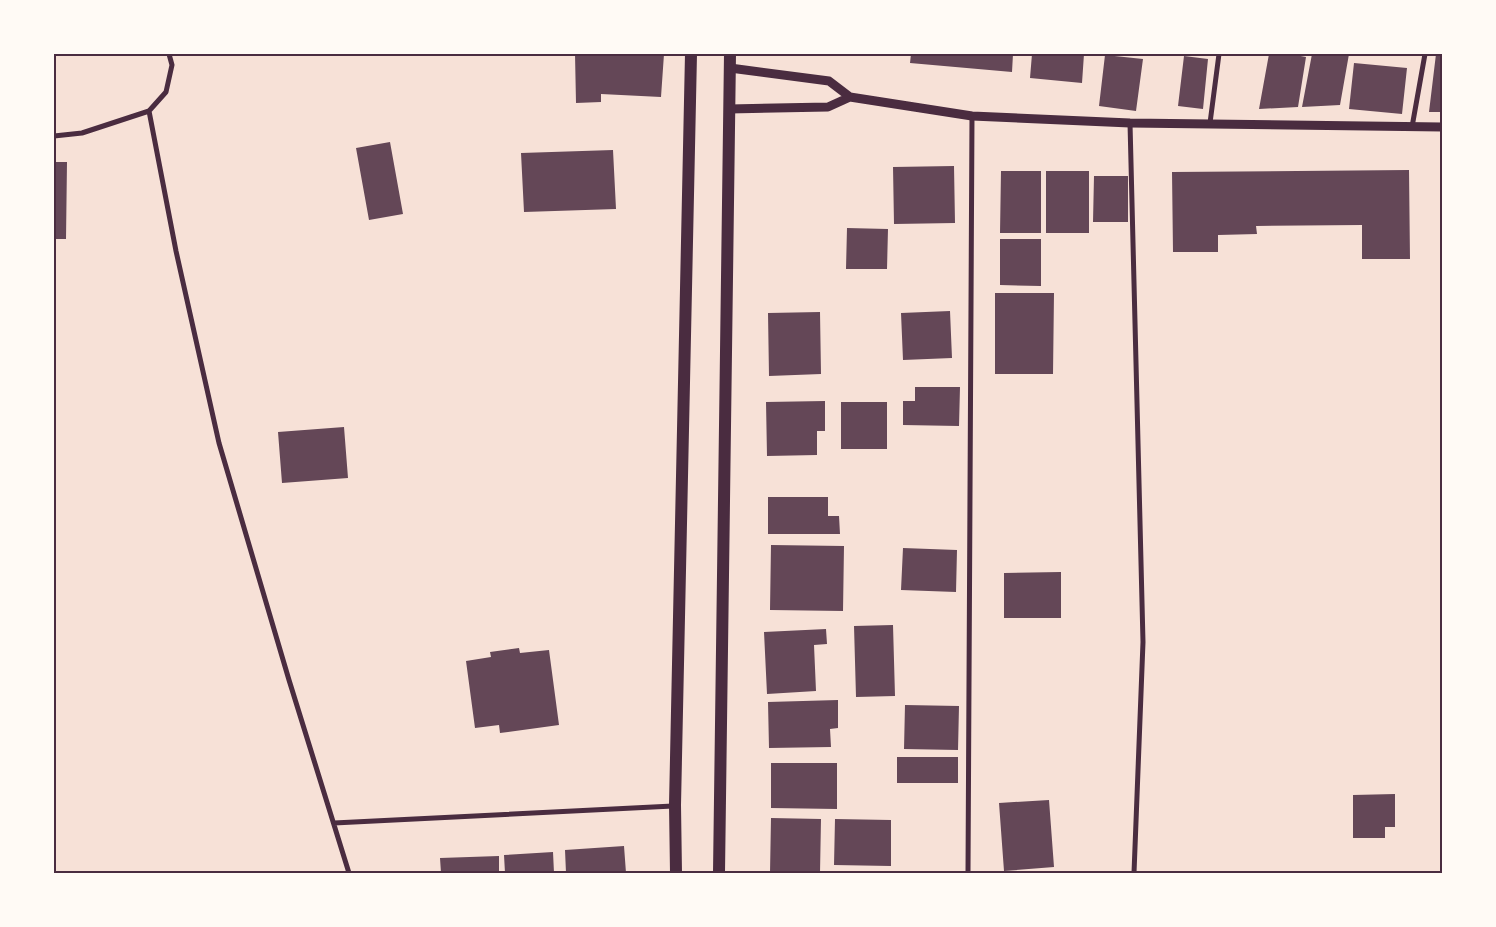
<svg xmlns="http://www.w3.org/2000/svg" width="1496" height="927" font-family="Karla,sans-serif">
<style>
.building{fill:#644757}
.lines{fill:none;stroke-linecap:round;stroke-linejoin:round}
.minor{stroke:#4a2c40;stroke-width:5}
.tertiary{stroke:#4a2c40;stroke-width:9}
.primary{stroke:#4a2c40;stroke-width:12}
.neatline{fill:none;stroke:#4a2c40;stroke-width:2}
</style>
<rect width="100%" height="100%" fill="#f7e1d7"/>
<!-- building -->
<path class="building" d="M575,54H664L661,97L601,94V102L576,103Z
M911,54H1013L1012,72L910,63Z
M1032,54H1084L1082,83L1030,78Z
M1269,54H1290L1306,57L1298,107L1259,109Z
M1312,54H1349L1340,105L1302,107Z
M1436,54H1442V112H1429Z
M1105,55L1143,59L1136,111L1099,106Z
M1184,56L1208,59L1203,109L1178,106Z
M1354,63L1407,68L1402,114L1349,109Z
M390,142L403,214L369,220L356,148Z
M613,150L616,209L524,212L521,153Z
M54,162H67L66,239H54Z
M954,166L955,223L894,224L893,167Z
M1409,170L1410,259H1362V225L1256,226L1257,234L1218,235V252H1173L1172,172Z
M1001,171H1041V233H1000Z
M1046,171H1089V233H1046Z
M1094,176H1128V222H1093Z
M847,228L888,229L887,269H846Z
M1000,239H1041V286L1000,285Z
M995,293H1054L1053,374H995Z
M950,311L952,358L903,360L901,313Z
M820,312L821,374L769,376L768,313Z
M915,387H960L959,426L903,425V401H915Z
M825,401V431H817V455L767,456L766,402Z
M841,402H887V449H841Z
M344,427L348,478L282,483L278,432Z
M768,497H828V516H839L840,534H768Z
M771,545L844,546L843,611L770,610Z
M903,548L957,550L956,592L901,590Z
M1061,572V618H1004V573Z
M893,625L895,696L856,697L854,626Z
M826,629L827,644L814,645L816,691L767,694L764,632Z
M519,648L520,653L549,650L559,725L500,733L499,725L475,728L466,661L491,657L490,652Z
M838,700V728L830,729L831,747L769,748L768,702Z
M905,705L959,706L958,750L904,749Z
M897,757H958V783H897Z
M771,763H837V809L771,808Z
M1395,794V827H1385V838H1353V795Z
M1049,800L1054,867L1004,871L999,803Z
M771,818L821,819L820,873H770Z
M835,819L891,820V866L834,865Z
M624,846L626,873H566L565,850Z
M553,852L554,873H505L504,855Z
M499,856V873H441L440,858Z"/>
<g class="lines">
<!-- minor -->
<path class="minor" d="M149,111L176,251L219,443L289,680L349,873
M1130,123L1143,642L1134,873
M1210,123L1219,54
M1412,127L1425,54
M54,136L82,133L149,111L166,92L172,65L169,54
M334,823L673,806
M968,873L972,116"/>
<!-- tertiary -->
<path class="tertiary" d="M730,68L829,81L850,97L972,116L1130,123L1442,127
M729,109L828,107L850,97"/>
<!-- primary -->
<path class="primary" d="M676,873L675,805L691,54
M719,873L730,54"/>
</g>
<!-- border -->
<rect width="1496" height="927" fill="none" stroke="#fffaf5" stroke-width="110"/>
<rect x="55" y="55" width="1386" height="817" class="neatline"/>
</svg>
